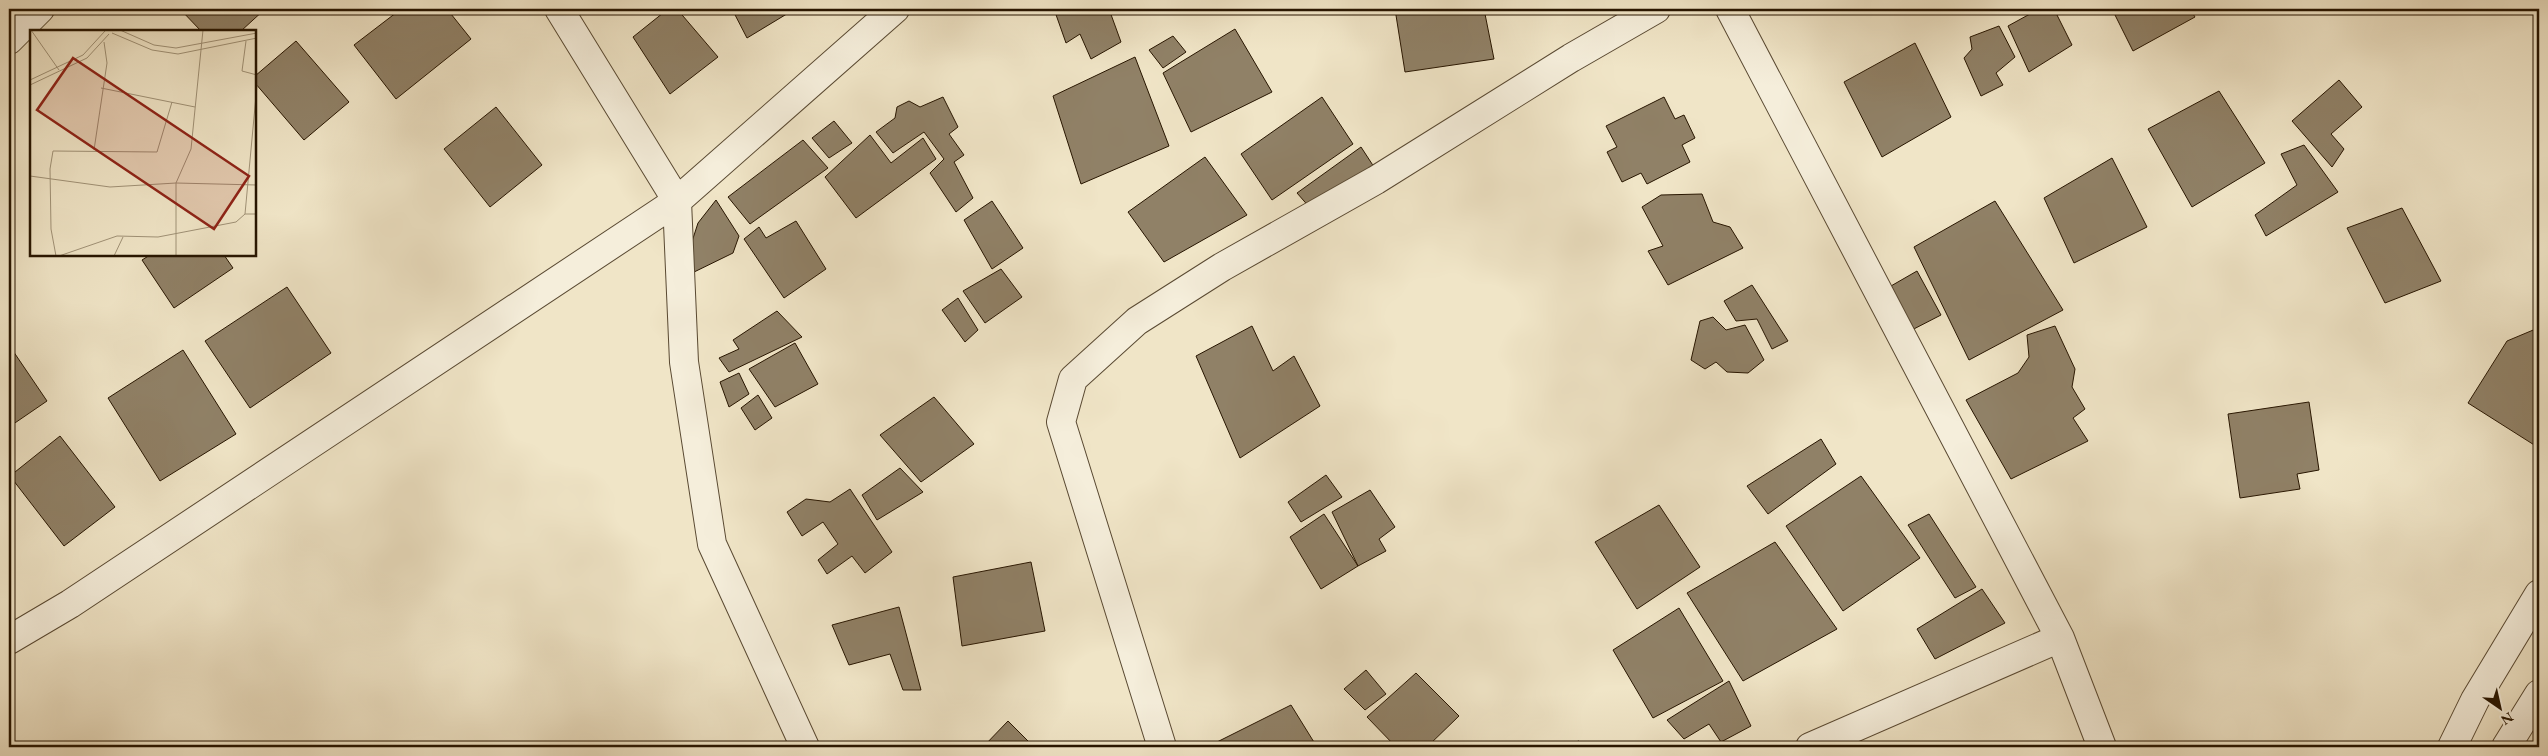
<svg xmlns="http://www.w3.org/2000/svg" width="2548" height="756" font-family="'EB Garamond',serif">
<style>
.building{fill:#908167;stroke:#271500}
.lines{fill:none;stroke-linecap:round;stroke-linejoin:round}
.street-casing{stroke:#594932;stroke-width:30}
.street{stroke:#f5eedb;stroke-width:28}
.inset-road{fill:none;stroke:#a09277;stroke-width:1}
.view{fill:#8f2418;fill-opacity:0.15;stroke:#8f2418;stroke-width:2.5}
.inset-edge{fill:none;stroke:#271500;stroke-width:2.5}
</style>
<rect width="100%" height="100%" fill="#f0e5c7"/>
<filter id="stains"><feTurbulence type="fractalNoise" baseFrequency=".004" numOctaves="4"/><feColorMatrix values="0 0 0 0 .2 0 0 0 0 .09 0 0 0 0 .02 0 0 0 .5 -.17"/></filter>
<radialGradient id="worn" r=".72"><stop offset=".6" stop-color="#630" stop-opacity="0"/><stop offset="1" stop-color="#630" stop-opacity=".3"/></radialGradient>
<!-- building -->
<path class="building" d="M180,9H265L241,31H201Z
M401,9H447L471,39L396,99L354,45Z
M668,9H677L718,57L670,94L633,37Z
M732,9H795L747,38Z
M1054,9H1109L1121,42L1091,59L1080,34L1066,43Z
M1395,9H1484L1494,59L1405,72Z
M1523,9H1568L1524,14Z
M2039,9H2054L2072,45L2029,72L2008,26Z
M2112,9H2190L2195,17L2133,51Z
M1999,26L2015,57L1996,73L2003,85L1981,96L1964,58L1972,49L1970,37Z
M1235,29L1272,92L1191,132L1163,73Z
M1173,36L1186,52L1163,68L1149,50Z
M296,41L349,102L304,140L255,83V76Z
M1915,43L1951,117L1882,157L1844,82Z
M1135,57L1169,146L1081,184L1053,96Z
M2339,80L2362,107L2331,134L2344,149L2332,167L2292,121Z
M2219,91L2265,163L2192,207L2148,129Z
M943,97L958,127L949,134L964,155L954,162L973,198L956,212L930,173L944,159L924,132L893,153L876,132L895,118L897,107L909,101L920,107Z
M1322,97L1353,144L1272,200L1241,154Z
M1664,97L1675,119L1684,115L1695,138L1682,145L1690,162L1647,184L1641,173L1622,182L1607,152L1617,147L1606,126Z
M496,107L542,165L490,207L444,149Z
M834,121L852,143L829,158L812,138Z
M870,135L891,163L923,138L936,159L856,218L825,177Z
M803,140L828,168L750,224L728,197Z
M2304,145L2338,192L2266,236L2255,215L2297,185L2281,154Z
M1361,147L1376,170L1311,209L1297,193Z
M1205,157L1247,215L1164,262L1128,212Z
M2112,158L2147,227L2074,263L2044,198Z
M1702,194L1713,222L1730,227L1743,248L1668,285L1648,251L1663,246L1642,207L1661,195Z
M716,200L739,236L733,253L690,274L687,257L698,223Z
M992,201L1023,248L992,269L964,220Z
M1995,201L2063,310L1969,360L1914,247Z
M2402,208L2441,281L2385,303L2347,228Z
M796,221L826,269L784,298L744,239L759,227L766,238Z
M150,255H224L233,268L174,308L142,260Z
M1001,269L1022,297L985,323L963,291Z
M1917,271L1941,315L1906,333L1884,290Z
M1752,285L1788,341L1772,349L1757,319L1736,321L1724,301Z
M287,287L331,353L250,408L205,341Z
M958,298L978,330L965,342L942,310Z
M777,311L802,337L729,372L719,358L739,349L733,340Z
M1713,317L1726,330L1745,325L1764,360L1748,373L1727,372L1716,362L1705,369L1691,360L1700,321Z
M1252,326L1273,371L1294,356L1320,406L1240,458L1196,356Z
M2055,326L2075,369L2072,387L2085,409L2073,418L2088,441L2011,479L1966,400L2018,373L2029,357L2027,335Z
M2538,328L2539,329V448L2468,403L2507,341Z
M795,343L818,384L775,407L749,369Z
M9,345L47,401L9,427Z
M183,350L236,434L160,481L108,398Z
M739,373L749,394L729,407L720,382Z
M758,395L772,418L755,430L741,408Z
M934,397L974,444L921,482L880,435Z
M2309,402L2319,470L2297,474L2300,489L2240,498L2228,414Z
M60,436L115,507L64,546L10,476Z
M1821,439L1836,464L1768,514L1747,486Z
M900,468L923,492L877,520L862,495Z
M1326,475L1342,497L1301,522L1288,502Z
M1861,476L1920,558L1843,611L1786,526Z
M850,489L892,552L865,573L852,556L827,574L818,560L838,544L823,522L802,536L787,512L806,499L830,502Z
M1370,490L1395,527L1379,539L1386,551L1358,566L1332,512Z
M1659,505L1700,567L1637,609L1595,542Z
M1324,514L1358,566L1321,589L1290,537Z
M1929,514L1976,587L1955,598L1908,525Z
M1775,542L1837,629L1743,681L1687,593Z
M1031,562L1045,631L962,646L953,577Z
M1982,589L2005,623L1935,659L1917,629Z
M899,607L921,690H903L890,654L849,665L832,625Z
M1679,608L1723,681L1653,718L1613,650Z
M1366,670L1386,694L1365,710L1344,689Z
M1416,673L1459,716L1427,747H1396L1367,717Z
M1729,681L1751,726L1721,742L1709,724L1684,739L1667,720Z
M1291,705L1317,747H1212L1211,745Z
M1008,721L1034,747H983Z
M1579,741L1582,747H1558Z"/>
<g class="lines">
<defs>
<path id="street" d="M559,9L677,201L895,9
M1730,9L2060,638L2102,747
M9,40L40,9
M9,640L70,604L677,201L684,362L712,544L805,747
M1162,747L1061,422L1073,379L1137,321L1222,267L1376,180L1571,58L1656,9
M1810,747L2060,638
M2452,747L2475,700L2539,594
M2506,747L2539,694"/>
</defs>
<!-- street casing -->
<use href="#street" class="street-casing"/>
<!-- street -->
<use href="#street" class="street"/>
</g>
<!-- overview -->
<g transform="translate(30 30)">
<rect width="226" height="226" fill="#f0e5c7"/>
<path class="inset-road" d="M1,0L29,40M90,0L124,15L146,18L227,3M173,0L161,119L146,153L227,155M82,3L122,20L148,24L227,8M216,11L212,41L227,45M0,50L53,25L75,1M0,55L57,28L79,4M71,58L165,77M64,120L77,33L74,12M0,146L80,157L146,153V226M215,184L227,55M26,226L21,199L20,139L23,121L127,122L142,72M29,226L87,206L128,207L206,192L215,184H227M84,226L93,207"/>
<path class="view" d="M43,28L219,146L184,199L7,80Z"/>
<rect width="226" height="226" class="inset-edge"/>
</g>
<!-- margin -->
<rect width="2548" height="756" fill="none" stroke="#f0e5c7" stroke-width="30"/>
<rect x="10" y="10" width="2528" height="736" fill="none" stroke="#271500" stroke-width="2.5"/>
<rect x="15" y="15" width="2518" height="726" fill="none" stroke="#271500"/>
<!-- north arrow -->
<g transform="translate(2500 708) rotate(146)" stroke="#f5eedb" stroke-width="4" paint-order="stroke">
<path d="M0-4L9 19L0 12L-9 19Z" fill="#271500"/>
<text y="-8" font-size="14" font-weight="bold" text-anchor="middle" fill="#271500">N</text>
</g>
<rect width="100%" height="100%" filter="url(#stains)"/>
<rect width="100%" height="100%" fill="url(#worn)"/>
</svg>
